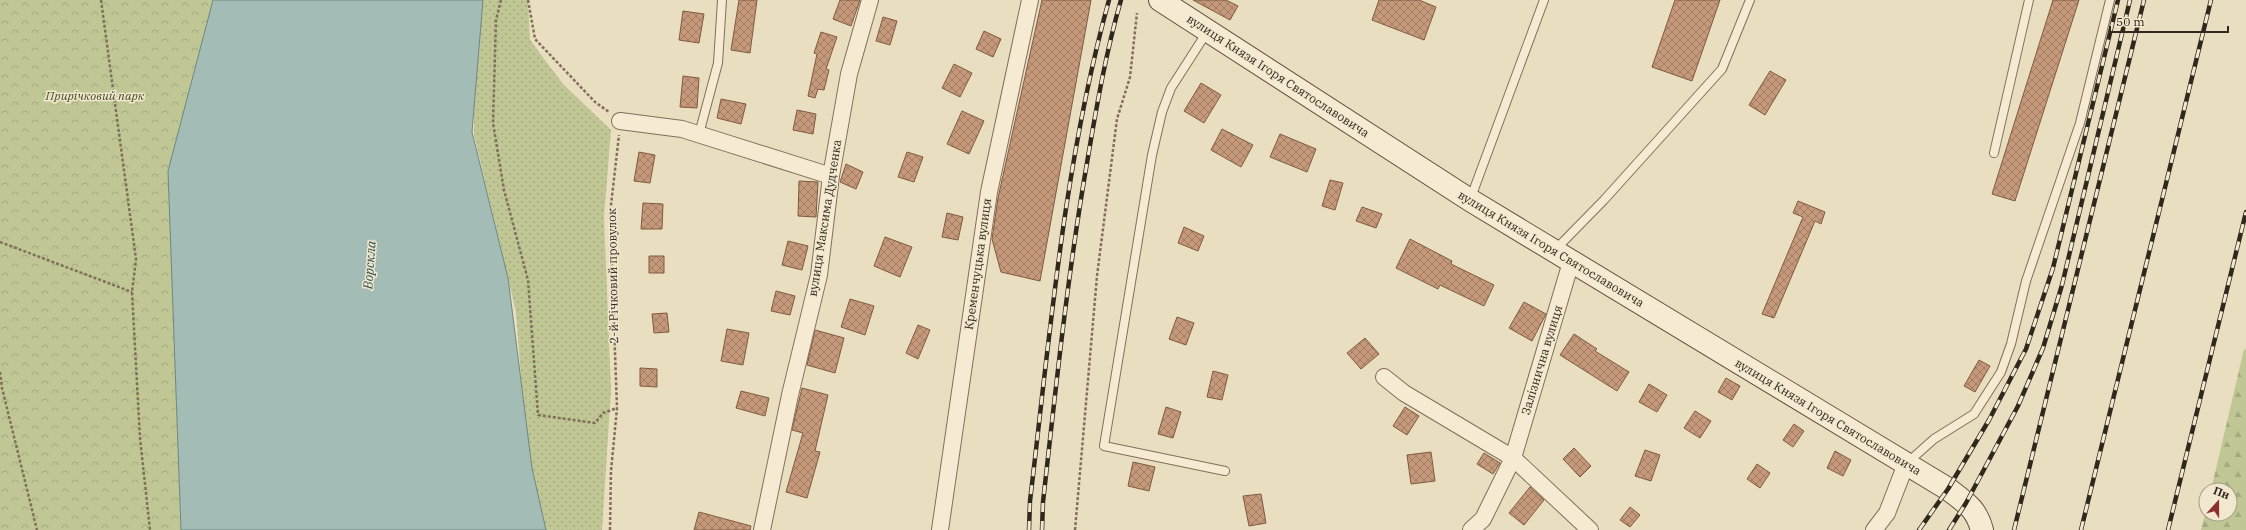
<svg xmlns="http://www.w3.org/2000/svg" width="2246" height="530" font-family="'IBM Plex Serif',serif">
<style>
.grass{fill:url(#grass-dots)}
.forest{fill:url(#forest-firs)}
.park{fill:url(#park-crowns)}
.water{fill:#a3bcb5;stroke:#6b8982}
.building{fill:url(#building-cross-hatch);stroke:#7f5a41}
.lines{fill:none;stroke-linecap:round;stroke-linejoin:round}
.lane-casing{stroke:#816f59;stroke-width:10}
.street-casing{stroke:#816f59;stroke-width:18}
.secondary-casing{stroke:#63503d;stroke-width:24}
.path{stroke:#816f59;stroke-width:2.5;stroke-dasharray:3 2;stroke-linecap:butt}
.lane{stroke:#f6ebd2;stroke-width:8}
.street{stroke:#f6ebd2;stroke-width:16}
.secondary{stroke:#f6ebd2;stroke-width:22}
.rail-casing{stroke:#32271d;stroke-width:4.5}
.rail{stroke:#f2e8cf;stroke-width:3;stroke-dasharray:9;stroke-linecap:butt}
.labels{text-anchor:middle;stroke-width:3;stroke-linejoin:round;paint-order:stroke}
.street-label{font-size:12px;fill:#32271d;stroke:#f2e8cf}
.park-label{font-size:12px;font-style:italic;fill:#434d25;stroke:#f2e8cf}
.water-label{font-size:13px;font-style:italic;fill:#2d514f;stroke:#f2e8cf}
</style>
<defs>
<pattern id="grass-dots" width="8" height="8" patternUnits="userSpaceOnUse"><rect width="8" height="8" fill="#c0c795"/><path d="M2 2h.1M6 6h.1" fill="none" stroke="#a5ab80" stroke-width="1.8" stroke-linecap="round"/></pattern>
<pattern id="forest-firs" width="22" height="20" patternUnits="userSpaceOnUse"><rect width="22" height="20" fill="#c0c795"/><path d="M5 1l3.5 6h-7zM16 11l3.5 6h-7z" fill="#a5ab80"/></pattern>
<pattern id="park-crowns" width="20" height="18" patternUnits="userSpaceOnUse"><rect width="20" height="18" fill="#c0c795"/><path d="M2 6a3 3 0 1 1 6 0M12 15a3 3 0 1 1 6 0" fill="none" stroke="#a5ab80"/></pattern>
<pattern id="building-cross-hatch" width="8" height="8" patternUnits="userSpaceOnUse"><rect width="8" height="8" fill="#c59979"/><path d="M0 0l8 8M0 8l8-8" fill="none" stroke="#a17d63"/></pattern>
</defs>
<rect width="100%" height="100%" fill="#eadec0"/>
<!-- grass -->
<path class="grass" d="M474,0H528L530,40L563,84L611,130L604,217L611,390L602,530H546L528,468L516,312L474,135Z"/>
<!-- forest -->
<path class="forest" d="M2244,349L2246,350V530H2201L2206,510V514H2230V490H2211Z"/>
<!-- park -->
<path class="park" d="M0,0H216L176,393L181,530H0Z"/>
<!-- water -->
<path class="water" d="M213,0H483L472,132L508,278L532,468L546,530H181L168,171Z"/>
<!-- building -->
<path class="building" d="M739,0H757L750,53L731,50Z
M840,0H860L851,26L833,19Z
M1042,0H1091L1040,281L1001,272L992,239L998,198Z
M1193,0H1226L1238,6L1230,20Z
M1379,0H1419L1436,7L1424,40L1372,20Z
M1675,0H1720L1692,81L1652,67Z
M2053,0H2079L2015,201L1992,194Z
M683,11L704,14L699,43L679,40Z
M883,17L897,21L890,45L876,41Z
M984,31L1001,39L993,57L976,49Z
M821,32L837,37L826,69L829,70L824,90L818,89L815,98L808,96L817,54L814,53Z
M954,64L972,73L960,97L942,88Z
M1770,71L1786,80L1765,115L1749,105Z
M683,76L699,78L697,108L680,107Z
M1201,83L1221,95L1204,123L1184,111Z
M721,99L746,104L741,124L717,118Z
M797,110L816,114L813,134L793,130Z
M962,111L984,121L969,154L947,144Z
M1222,129L1253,145L1241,167L1211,150Z
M1280,134L1316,149L1307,172L1270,157Z
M639,152L655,155L650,183L634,181Z
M907,152L923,157L914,182L898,177Z
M846,164L863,172L856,189L840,182Z
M1330,180L1343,183L1335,210L1322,206Z
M799,181L818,182L816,217L798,216Z
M1798,201L1825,212L1821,224L1815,221L1774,318L1762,314L1803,217L1793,213Z
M643,203L663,204L662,229H641Z
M1362,207L1382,214L1376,228L1356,221Z
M947,213L963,217L958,240L942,237Z
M1184,227L1204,236L1198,251L1178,243Z
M885,237L912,247L900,277L874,266Z
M1410,239L1452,261L1451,264L1494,285L1484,306L1440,285L1438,289L1396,268Z
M788,241L808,246L802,270L782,265Z
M649,256H664V273H649Z
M776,291L795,296L790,315L771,311Z
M850,299L874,306L865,335L841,327Z
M1524,302L1546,314L1532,341L1509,328Z
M667,313L669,332L654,333L652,314Z
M1177,317L1194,323L1186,345L1169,339Z
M918,325L930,330L918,359L906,353Z
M727,329L749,333L743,365L721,361Z
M815,330L844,338L835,373L807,365Z
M1574,334L1597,349L1595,351L1629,372L1617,391L1560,355Z
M1365,338L1379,354L1361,369L1347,353Z
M1979,360L1990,366L1975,392L1964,386Z
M640,368L657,369V387L640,386Z
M1213,371L1228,375L1222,400L1207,397Z
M1726,378L1740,386L1732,400L1718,392Z
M1649,384L1667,395L1657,412L1639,402Z
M802,388L828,395L815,451L820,452L807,498L786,492L803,433L792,430Z
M741,391L769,398L765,416L736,408Z
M1166,407L1181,412L1173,438L1158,434Z
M1405,407L1419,416L1407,435L1393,426Z
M1695,411L1711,421L1700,438L1684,428Z
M1794,424L1804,431L1793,447L1783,440Z
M1574,448L1591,466L1580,477L1563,459Z
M1645,450L1660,455L1651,481L1635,476Z
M1835,451L1851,460L1843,476L1827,468Z
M1431,452L1435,481L1411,484L1407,455Z
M1484,453L1500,463L1493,474L1477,464Z
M1133,462L1155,467L1149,491L1128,486Z
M1757,464L1770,473L1760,488L1747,479Z
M1530,487L1544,500L1524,525L1509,513Z
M1261,494L1266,523L1249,526L1243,496Z
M1630,507L1640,515L1630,527L1620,520Z
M699,512L751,526L750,530H694Z"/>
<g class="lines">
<defs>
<path id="lane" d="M1207,32L1171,88L1162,112L1152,155L1104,446L1225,471
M699,134L718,63L722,0
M1994,153L2029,0
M1470,200L1544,0
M1554,251L1604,200L1722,69L1750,0
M1907,463L1934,439L1974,414L2001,372L2011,344L2026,281L2080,123L2110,0"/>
<path id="street" d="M620,121L682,129L831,176
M1384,377L1404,393L1513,458L1590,530
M762,530L790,395L819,275L831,176L849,74L870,0
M940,530L989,192L1030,0
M1471,530L1483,519L1513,458L1571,262
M1874,530L1887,513L1906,464"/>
<path id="secondary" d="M1160,0L1470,200L1948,489C1966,503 1976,508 1982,530"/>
</defs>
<!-- lane casing -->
<use href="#lane" class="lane-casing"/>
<!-- street casing -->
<use href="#street" class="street-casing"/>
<!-- secondary casing -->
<use href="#secondary" class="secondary-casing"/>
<!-- path -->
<path class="path" d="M101,0L136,259L132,292L140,438L150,530
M501,0L496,20L493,123L504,190L528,280L538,415L595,423L603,413L617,408
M528,0L535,39L595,102L609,112
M0,242L132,292
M0,372L2,388L37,530
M610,530L611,471L617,408L610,214L619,135
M1075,530L1097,276L1117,119L1130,77L1137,13"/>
<!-- lane -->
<use href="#lane" class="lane"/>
<!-- street -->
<use href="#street" class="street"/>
<!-- secondary -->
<use href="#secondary" class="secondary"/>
<defs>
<path id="rail" d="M1029,530L1030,501C1050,334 1064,163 1109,0
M1042,530L1043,502C1056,386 1068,271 1088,157C1097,104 1106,52 1121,0
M1919,530L1948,489L1989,420L2026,349L2053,268L2118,0
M1949,530L1966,503L2018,406L2043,348L2062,285L2130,0
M2014,530L2144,0
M2081,530L2211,0
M2168,530L2246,212"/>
</defs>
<!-- rail casing -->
<use href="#rail" class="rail-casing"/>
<!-- rail -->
<use href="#rail" class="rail"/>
</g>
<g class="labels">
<!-- street labels -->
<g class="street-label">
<text transform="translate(1278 76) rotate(33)" y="4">вулиця Князя Ігоря Святославовича</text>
<text transform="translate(825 218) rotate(-81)" y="4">вулиця Максима Дудченка</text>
<text transform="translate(1551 249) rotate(31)" y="4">вулиця Князя Ігоря Святославовича</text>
<text transform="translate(978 264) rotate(-82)" y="4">Кременчуцька вулиця</text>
<text transform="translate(613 276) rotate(-91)" y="4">2-й Річковий провулок</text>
<text transform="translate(1542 360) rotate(-73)" y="4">Залізнична вулиця</text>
<text transform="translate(1828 417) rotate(31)" y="4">вулиця Князя Ігоря Святославовича</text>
</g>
<!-- park labels -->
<g class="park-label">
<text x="95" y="100">Прирічковий парк</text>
</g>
<!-- water labels -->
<g class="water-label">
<text transform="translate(369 265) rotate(-86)" y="5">Ворскла</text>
</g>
</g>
<!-- north arrow -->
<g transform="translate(2218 502) rotate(21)"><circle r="19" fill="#f2e8cf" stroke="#a59b88"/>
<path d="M0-3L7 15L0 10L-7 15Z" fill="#8c2e2e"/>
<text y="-6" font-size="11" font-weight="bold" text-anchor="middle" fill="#32271d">Пн</text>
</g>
<!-- scale -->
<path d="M2110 26v6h118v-6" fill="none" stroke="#32271d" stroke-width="2"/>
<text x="2116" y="26" font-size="12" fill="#32271d" stroke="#f2e8cf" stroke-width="3" paint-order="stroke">50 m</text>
</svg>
